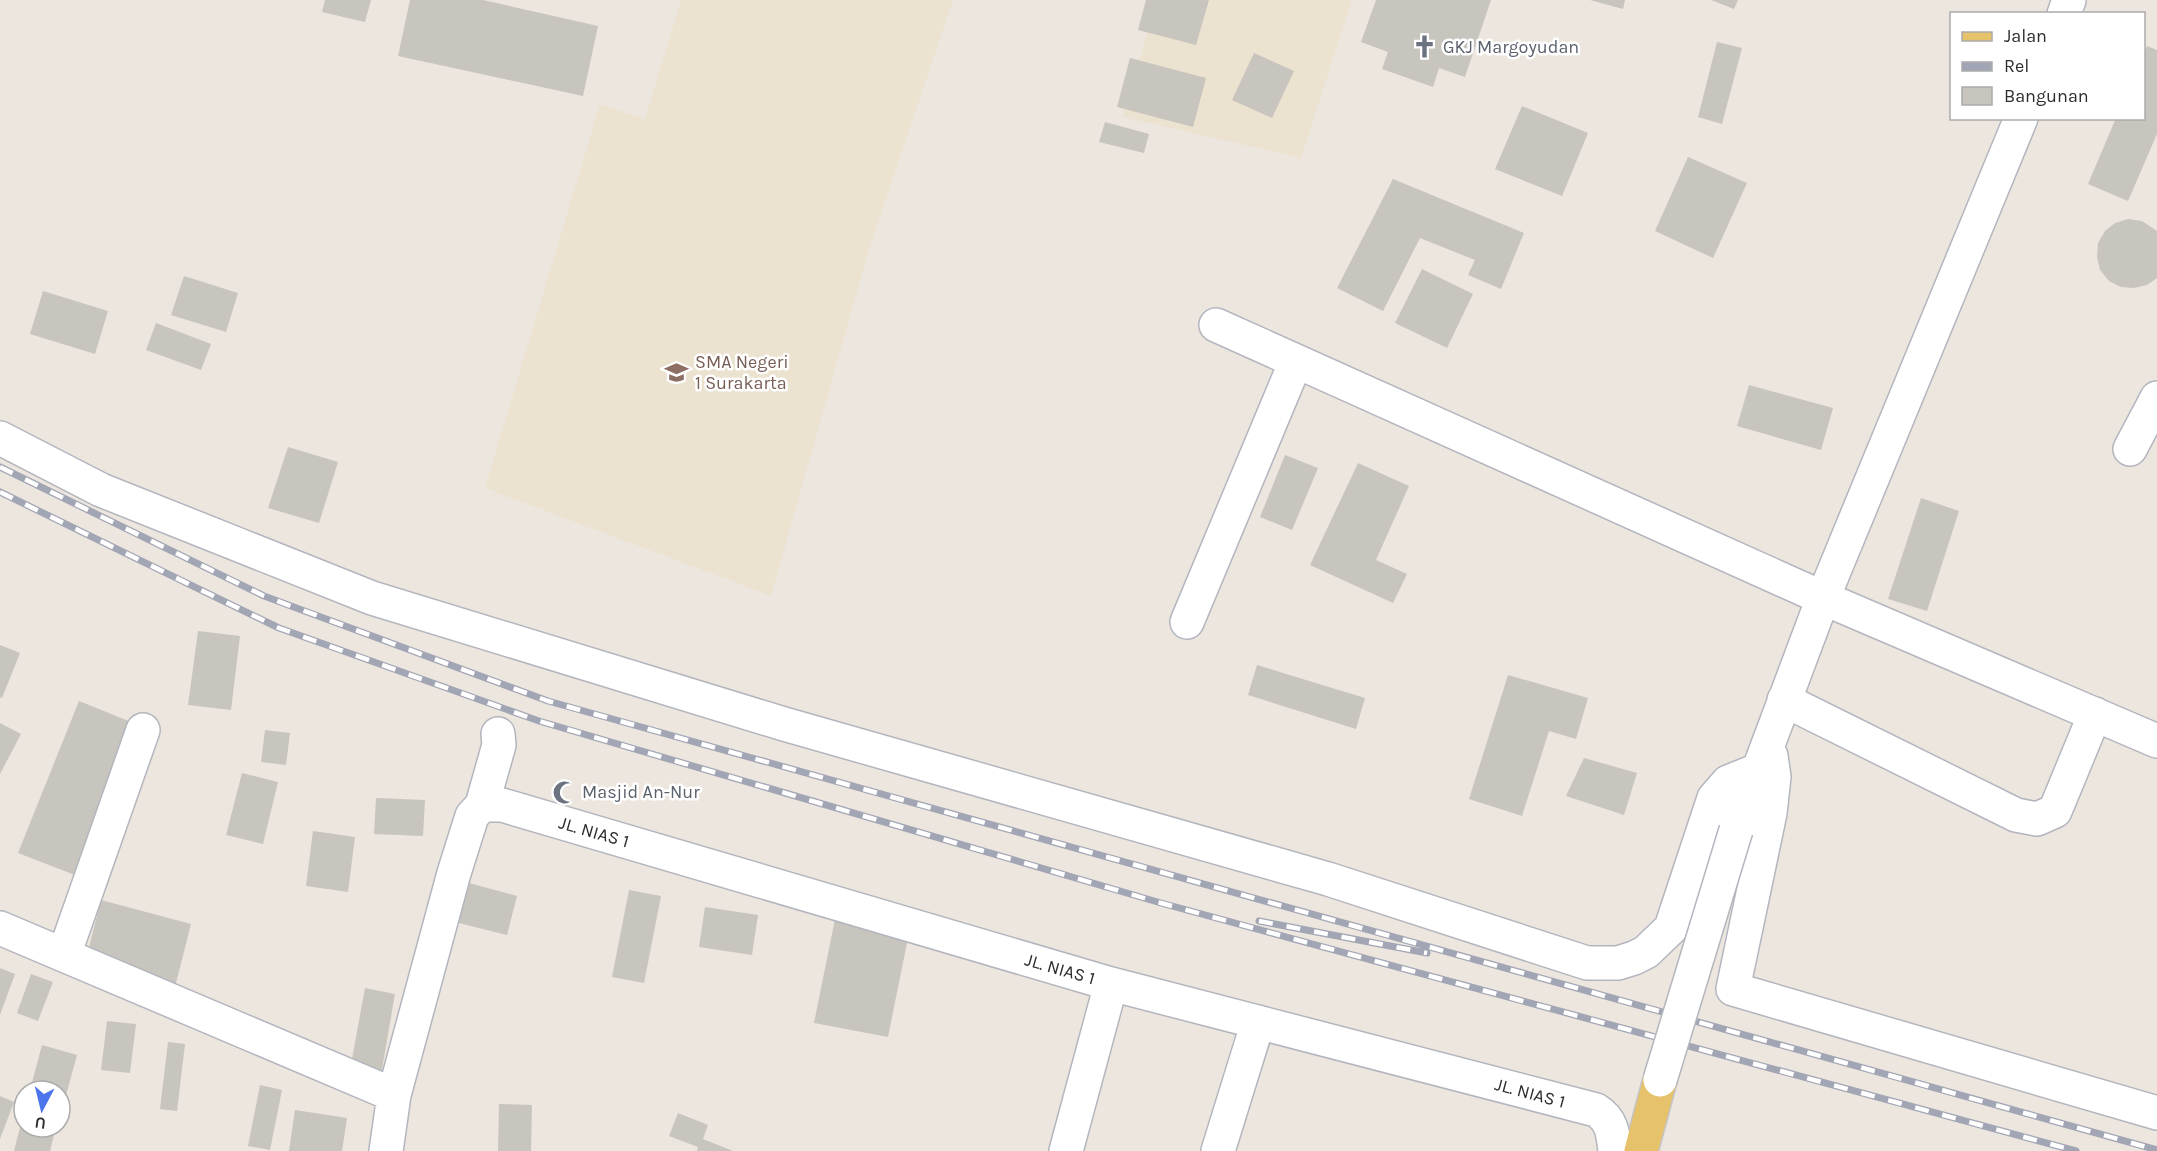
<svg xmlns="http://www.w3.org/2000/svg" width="2157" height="1151" font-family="Karla,sans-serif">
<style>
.education{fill:#ece2d0}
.building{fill:#c8c4be}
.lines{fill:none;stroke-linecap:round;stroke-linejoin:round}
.minor-casing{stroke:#b3b6be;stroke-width:36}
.major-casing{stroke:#c4c4c4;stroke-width:36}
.minor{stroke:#fff;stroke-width:33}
.major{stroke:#e6c26a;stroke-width:33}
.rail-casing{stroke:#a2a6b4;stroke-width:7}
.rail{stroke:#fff;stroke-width:4.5;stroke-dasharray:14;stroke-linecap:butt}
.minor-bridge-casing{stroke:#b3b6be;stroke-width:36;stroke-linecap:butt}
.minor-bridge{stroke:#fff;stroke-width:33}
.labels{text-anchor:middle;stroke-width:5;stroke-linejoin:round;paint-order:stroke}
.worship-label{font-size:18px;fill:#5b616d;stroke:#fff;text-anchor:start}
.education-label{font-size:18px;fill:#785e54;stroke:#fff;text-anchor:start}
.street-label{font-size:18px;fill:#2c2c2c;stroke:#fff}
</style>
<rect width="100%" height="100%" fill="#ece6df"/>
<!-- education -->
<path class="education" d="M681,0H953L867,256L771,596L485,488L600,104L645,119Z
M1157,0H1352L1301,158L1123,117Z"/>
<!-- building -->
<path class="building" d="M325,0H371L365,22L322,12Z
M410,0H483L598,26L583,96L398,56Z
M1146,0H1209L1196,45L1138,30Z
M1376,0H1491L1465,77L1439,68L1433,87L1382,69L1388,52L1361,42Z
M1590,0H1625L1623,9Z
M1711,0H1738L1734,9Z
M1717,42L1742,48L1722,124L1698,117Z
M2147,46L2157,50V134L2128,201L2088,184L2116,118H2144V55Z
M1254,53L1294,71L1272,118L1232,100Z
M1130,58L1206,78L1193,127L1117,107Z
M1522,106L1588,133L1562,196L1495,169Z
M1105,122L1149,134L1144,153L1099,142Z
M1688,157L1747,183L1713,258L1655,231Z
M1393,179L1524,233L1501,289L1468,275L1475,260L1420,238L1383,311L1337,288Z
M2128,219L2142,221L2157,231V278L2147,285L2134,288L2121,287L2109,281L2100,270L2097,257L2098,243L2105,231L2115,223Z
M1422,269L1473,294L1447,348L1395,323Z
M184,276L238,293L226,332L171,315Z
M43,291L108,311L95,354L30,334Z
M156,323L211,344L201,370L146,350Z
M1749,385L1833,408L1821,450L1737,426Z
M288,447L338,462L319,523L268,508Z
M1285,455L1318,468L1292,530L1260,517Z
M1358,463L1409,486L1376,560L1407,574L1393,603L1310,565Z
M1921,498L1959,511L1927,611L1888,599Z
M198,631L240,636L231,710L188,705Z
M0,645L20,653L2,698L0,697Z
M1257,665L1365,698L1356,729L1248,695Z
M1508,675L1588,698L1576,739L1549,731L1522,816L1469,799Z
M79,701L141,726L80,877L18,853Z
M0,723L21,734L0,774Z
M265,730L290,733L286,765L261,762Z
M1584,758L1637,773L1624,815L1566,796Z
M242,773L278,782L263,844L226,835Z
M376,798L425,800L423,836L374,834Z
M313,831L355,837L348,892L306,886Z
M465,882L517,896L507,935L455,922Z
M629,890L661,896L644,983L612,977Z
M101,900L191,924L175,987L85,963Z
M705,907L758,915L752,955L699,947Z
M835,919L909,933L888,1037L814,1023Z
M0,968L15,974L0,1015Z
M31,974L53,982L38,1021L17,1013Z
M365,988L395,994L381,1075L350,1070Z
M107,1021L136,1024L130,1073L101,1070Z
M168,1042L185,1044L177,1111L160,1109Z
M42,1045L77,1055L65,1099L60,1098V1091L30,1090Z
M260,1085L282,1090L270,1150L248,1146Z
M0,1096L14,1102L0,1139Z
M499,1104L532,1105L531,1151H498Z
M295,1110L347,1118L342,1151H289Z
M678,1113L708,1125L703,1139L733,1151H697L698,1147L669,1136Z
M23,1116L24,1127H56L50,1151H14Z"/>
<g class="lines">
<defs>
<path id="minor" d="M2064,14L2069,0
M1216,325L1823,598L2157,741
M0,438L101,490L372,598L784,724L1328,879L1587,963H1618L1634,958L1646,952L1671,928L1714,798L1728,782L1758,770
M2130,449L2157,398
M1187,622L1296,361
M1784,700L2016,815L2037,819L2055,811L2095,714
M1771,756L1774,777L1770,813L1733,989L2157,1113
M482,805H502L1111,984L1596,1110C1612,1120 1613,1133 1615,1151
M1736,830L1823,598L2021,118
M0,928L394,1095
M64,955L143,730
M386,1151L394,1095L454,873L472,816L482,805L499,745L498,734
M1066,1151L1111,984
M1218,1151L1258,1022"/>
<path id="major" d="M1641,1151L1660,1080"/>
</defs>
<!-- minor casing -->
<use href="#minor" class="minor-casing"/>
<!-- major casing -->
<use href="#major" class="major-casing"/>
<!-- minor -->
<use href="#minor" class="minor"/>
<!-- major -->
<use href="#major" class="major"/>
<defs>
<path id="rail" d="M0,467L264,596L548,701L2157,1150
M0,492L279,628L539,721L1161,903L2076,1151
M1259,921L1427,953"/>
</defs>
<!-- rail casing -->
<use href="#rail" class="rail-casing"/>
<!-- rail -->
<use href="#rail" class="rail"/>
<defs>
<path id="minor-bridge" d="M1660,1080L1736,830"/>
</defs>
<!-- minor-bridge casing -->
<use href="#minor-bridge" class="minor-bridge-casing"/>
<!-- minor-bridge -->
<use href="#minor-bridge" class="minor-bridge"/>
</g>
<!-- icons -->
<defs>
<symbol id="church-bare" viewBox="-9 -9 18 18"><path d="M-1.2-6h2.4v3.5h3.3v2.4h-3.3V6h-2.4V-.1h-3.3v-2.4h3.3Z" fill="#6b7280" stroke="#fff" stroke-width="2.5" paint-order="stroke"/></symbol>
<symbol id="school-bare" viewBox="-9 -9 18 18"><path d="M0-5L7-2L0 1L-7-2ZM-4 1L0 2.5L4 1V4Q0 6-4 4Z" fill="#8d6e63" stroke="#fff" stroke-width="2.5" paint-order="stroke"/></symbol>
<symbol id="mosque-bare" viewBox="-9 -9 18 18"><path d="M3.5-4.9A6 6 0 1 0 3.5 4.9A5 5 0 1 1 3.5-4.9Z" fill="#6b7280" stroke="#fff" stroke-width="2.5" paint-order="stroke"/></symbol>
</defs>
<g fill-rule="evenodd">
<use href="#church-bare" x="1408" y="30" width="33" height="33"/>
<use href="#school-bare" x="660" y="356" width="33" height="33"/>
<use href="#mosque-bare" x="548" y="776" width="33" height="33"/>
</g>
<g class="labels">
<!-- worship labels -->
<g class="worship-label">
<text x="1443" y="53">GKJ Margoyudan</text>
<text x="582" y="798">Masjid An-Nur</text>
</g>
<!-- education labels -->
<g class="education-label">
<text x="695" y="368">SMA Negeri<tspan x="695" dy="21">1 Surakarta</tspan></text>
</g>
<!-- street labels -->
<g class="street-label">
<text transform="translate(594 832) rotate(16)" y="6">JL. NIAS 1</text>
<text transform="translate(1060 969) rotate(16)" y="6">JL. NIAS 1</text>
<text transform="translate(1530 1093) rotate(15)" y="6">JL. NIAS 1</text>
</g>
</g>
<!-- legend -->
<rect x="1950" y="12" width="195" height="108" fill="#ffffff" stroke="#ababab" stroke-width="1.5"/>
<rect x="1962" y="32" width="30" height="9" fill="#e6c26a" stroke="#ababab" stroke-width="1.5"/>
<text x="2004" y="42" font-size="18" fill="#2c2c2c">Jalan</text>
<rect x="1962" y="62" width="30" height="9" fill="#a2a6b4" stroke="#ababab" stroke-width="1.5"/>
<text x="2004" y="72" font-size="18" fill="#2c2c2c">Rel</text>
<rect x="1962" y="87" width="30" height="18" fill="#c8c4be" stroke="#ababab" stroke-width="1.5"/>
<text x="2004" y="102" font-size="18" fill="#2c2c2c">Bangunan</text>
<!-- north arrow -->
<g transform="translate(42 1109) rotate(187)"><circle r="28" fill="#ffffff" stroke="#ababab" stroke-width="1.5"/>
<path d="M0-4.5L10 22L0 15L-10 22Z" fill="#4c74ec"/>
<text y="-9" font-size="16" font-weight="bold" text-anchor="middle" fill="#2c2c2c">U</text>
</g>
</svg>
